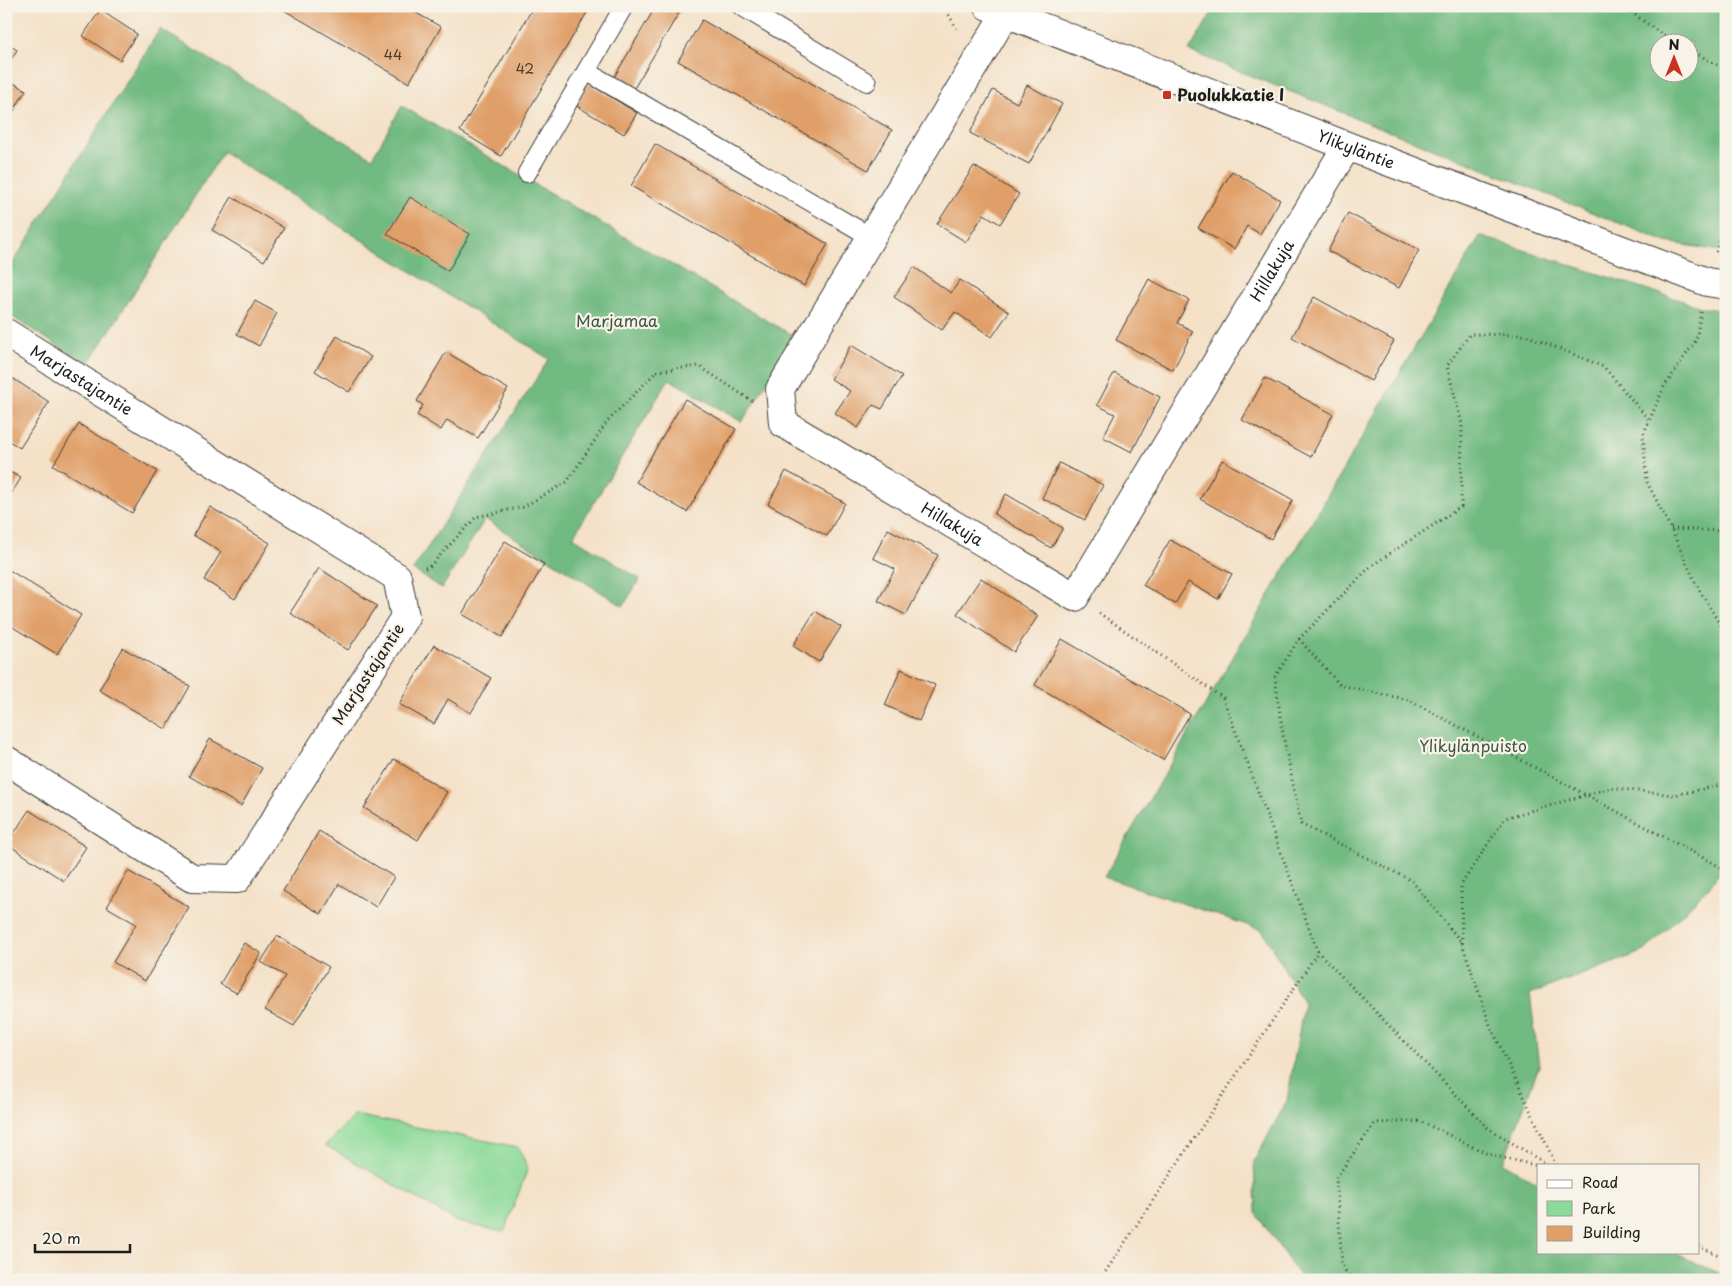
<svg xmlns="http://www.w3.org/2000/svg" width="1732" height="1286" font-family="'Playpen Sans',sans-serif">
<style>
.green{fill:#8cda99;stroke:#547b5a}
.forest{fill:#71ba81;stroke:#466b4e;fill-rule:evenodd}
.building{fill:#e09f67}
.lines{fill:none;stroke-linecap:round;stroke-linejoin:round}
.lane-casing{stroke:#3c3a36;stroke-width:20}
.street-casing{stroke:#3c3a36;stroke-width:30}
.path{stroke:#3c3a36;stroke-width:3;stroke-dasharray:1 4;stroke-linecap:butt}
.lane{stroke:#fff;stroke-width:18}
.street{stroke:#fff;stroke-width:28}
.poi-dot{fill:#c8321e;stroke:#f7f3e8;stroke-width:2}
.labels{text-anchor:middle;stroke-width:4.5;stroke-linejoin:round;paint-order:stroke}
.number-label{font-size:14px;fill:#4d3d2f}
.poi-label{font-size:16px;font-weight:bold;fill:#1c1c1c;stroke:#f7f3e8;text-anchor:start}
.street-label{font-size:16px;fill:#1c1c1c;stroke:#f7f3e8}
.park-label{font-size:16px;fill:#3e5542;stroke:#f7f3e8}
</style>
<rect width="100%" height="100%" fill="#f7f3e8"/>
<filter id="ink" filterUnits="userSpaceOnUse"><feTurbulence type="fractalNoise" baseFrequency=".02" numOctaves="2"/><feDisplacementMap in="SourceGraphic" scale="10" xChannelSelector="R" yChannelSelector="G"/><feConvolveMatrix kernelMatrix="1 2 1 2 8 2 1 2 1" color-interpolation-filters="sRGB"/></filter>
<filter id="wash" filterUnits="userSpaceOnUse"><feTurbulence type="fractalNoise" baseFrequency=".0096" numOctaves="4" result="noise"/><feDisplacementMap in="SourceGraphic" scale="20" xChannelSelector="R" yChannelSelector="G"/><feGaussianBlur stdDeviation="1.12" result="paint"/><feColorMatrix in="noise" values="0 0 0 0 0 0 0 0 0 0 0 0 0 0 0 0 0 1.4 0 .05"/><feComposite in="paint" operator="in"/></filter>
<g filter="url(#wash)">
<rect width="100%" height="100%" fill="#f4e1c8"/>
<!-- green -->
<path class="green" d="M355,1115L518,1147L528,1168L504,1232L458,1222L325,1145Z"/>
<!-- forest -->
<path class="forest" d="M1216,6H1726V252L1666,242L1189,51ZM1660,42H1690V72H1660Z
M160,29L372,158L402,106L795,337L742,422L669,379L573,537L640,579L623,606L485,519L442,588L413,570L549,359L223,152L88,365L6,313V274Z
M1480,236L1705,308L1726,311V863L1709,887L1645,951L1530,994L1539,1066L1503,1163L1538,1183V1252H1671L1726,1276V1280H1302L1256,1213L1254,1161L1287,1101L1304,1003L1262,930L1104,877Z"/>
<g id="blocks">
<!-- building -->
<path class="building" d="M277,6H404L441,27L409,83Z
M534,6H591L501,156L460,131Z
M656,6H683L633,90L613,79Z
M100,10L137,34L120,60L83,36Z
M702,20L892,130L868,170L678,61Z
M6,43L17,50L6,68Z
M6,79L26,90L6,124Z
M588,83L637,113L624,134L575,105Z
M1027,85L1062,104L1029,164L970,133L993,90L1017,103Z
M655,144L828,244L804,286L631,186Z
M974,166L1019,194L1000,224L984,214L966,242L937,224Z
M1232,171L1280,200L1260,234L1247,226L1234,249L1198,228Z
M232,197L284,228L264,261L212,230Z
M410,197L470,234L448,271L387,234Z
M1348,213L1419,250L1399,288L1328,251Z
M914,267L951,293L960,280L1009,312L992,337L955,312L942,330L894,297Z
M1149,279L1189,300L1177,323L1193,331L1173,370L1116,340Z
M1314,297L1394,341L1371,381L1292,337Z
M255,301L277,313L259,346L237,334Z
M337,336L371,357L349,392L315,371Z
M851,345L902,376L882,409L873,405L858,428L835,413L850,391L831,379Z
M446,352L508,389L478,438L447,420L441,430L417,415L423,405L417,401Z
M1114,373L1160,397L1132,452L1103,437L1115,414L1097,405Z
M6,374L49,402L20,448L6,439Z
M1265,378L1333,414L1311,457L1242,420Z
M685,399L736,429L687,512L636,482Z
M79,424L157,471L132,513L53,465Z
M1222,460L1293,500L1271,539L1200,499Z
M1059,463L1103,485L1085,520L1042,498Z
M6,470L21,478L9,497L6,495Z
M786,471L845,503L827,536L768,504Z
M1006,494L1063,528L1051,548L994,514Z
M210,507L270,543L235,599L204,580L221,552L193,535Z
M888,529L938,555L906,615L878,601L895,569L873,558Z
M1170,540L1232,574L1218,599L1188,582L1175,604L1143,585Z
M505,541L544,564L502,637L462,614Z
M6,568L81,615L57,654L6,623Z
M319,568L377,606L348,650L290,613Z
M981,578L1038,616L1014,652L957,614Z
M815,611L841,627L819,662L793,646Z
M1062,639L1190,714L1163,760L1035,685Z
M434,645L491,678L471,713L448,699L434,724L399,704Z
M123,648L190,686L166,729L99,690Z
M901,669L935,685L919,721L885,705Z
M210,739L262,768L241,806L189,776Z
M394,759L447,792L418,840L364,808Z
M29,810L86,847L64,881L7,844Z
M319,831L394,877L376,907L339,884L321,914L283,891Z
M128,871L189,907L145,981L113,962L136,924L107,907Z
M277,936L329,967L294,1026L265,1010L285,976L261,962Z
M244,943L261,953L237,993L220,984Z"/>
</g>
</g>
<g filter="url(#ink)">
<use href="#blocks" fill-opacity="0" stroke="#3c3a36" stroke-width="1"/>
<g class="lines">
<defs>
<path id="lane" d="M741,6L867,82
M586,71L871,237
M527,173L624,6"/>
<g id="street">
<path id="s1" d="M988,6L1347,146L1707,282L1726,285"/>
<path id="s2" d="M1010,6L780,389L783,423L1075,597L1347,146"/>
<path id="s3" d="M6,333L397,577L405,617L237,879L192,878L6,760"/>
</g>
</defs>
<!-- lane casing -->
<use href="#lane" class="lane-casing"/>
<!-- street casing -->
<use href="#street" class="street-casing"/>
<!-- path -->
<path class="path" d="M950,6L947,12L959,32
M1623,6L1660,33L1677,42
M1690,50L1726,70
M1716,252L1726,223
M1701,312L1696,340L1664,387L1643,435L1647,482L1671,529L1698,588L1726,634
M1671,529L1726,531
M425,568L429,567L476,517L523,507L567,482L607,422L657,371L699,366L752,401
M1099,613L1223,698L1318,952L1488,1128L1548,1165
M1299,639L1340,685L1409,700L1726,870
M1462,943L1461,885L1505,818L1611,788L1674,795L1726,784
M1556,1165L1490,1025L1462,943L1412,881L1301,824L1283,735L1275,677L1299,639L1371,566L1461,507L1462,424L1447,366L1470,334L1526,335L1604,367L1649,420
M1698,1246L1726,1258
M1100,1280L1318,952
M1351,1280L1342,1265L1336,1178L1375,1123L1420,1121L1488,1154L1538,1166"/>
<!-- lane -->
<use href="#lane" class="lane"/>
<!-- street -->
<use href="#street" class="street"/>
</g>
</g>
<!-- markers -->
<rect class="poi-dot" x="1162" y="90" width="10" height="10" rx="2.5"/>
<g class="labels">
<!-- number labels -->
<g class="number-label">
<text x="393" y="60">44</text>
<text x="525" y="74">42</text>
</g>
<!-- poi labels -->
<g class="poi-label">
<text x="1177" y="101">Puolukkatie I</text>
</g>
<!-- street labels -->
<g class="street-label">
<text dy="6" stroke="none"><textPath href="#s1" startOffset="395">Ylikyläntie</textPath></text>
<text dy="6" stroke="none"><textPath href="#s2" startOffset="1202">Hillakuja</textPath></text>
<text dy="6" stroke="none"><textPath href="#s3" startOffset="89">Marjastajantie</textPath></text>
<text dy="6" stroke="none"><textPath href="#s2" startOffset="678">Hillakuja</textPath></text>
<text transform="translate(368 674) rotate(-57)" y="6">Marjastajantie</text>
</g>
<!-- park labels -->
<g class="park-label">
<text x="617" y="327">Marjamaa</text>
<text x="1473" y="752">Ylikylänpuisto</text>
</g>
</g>
<!-- margin -->
<rect width="1732" height="1286" fill="none" stroke="#f7f3e8" stroke-width="25"/>
<!-- legend -->
<rect x="1537" y="1164" width="162" height="90" fill="#f7f3e8" stroke="#9f9d96"/>
<rect x="1547" y="1180" width="25" height="8" fill="#ffffff" stroke="#9f9d96"/>
<text x="1582" y="1188" font-size="15" fill="#1c1c1c">Road</text>
<rect x="1547" y="1201" width="25" height="15" fill="#8cda99" stroke="#9f9d96"/>
<text x="1582" y="1214" font-size="15" fill="#1c1c1c">Park</text>
<rect x="1547" y="1226" width="25" height="15" fill="#e09f67" stroke="#9f9d96"/>
<text x="1582" y="1238" font-size="15" fill="#1c1c1c">Building</text>
<!-- north arrow -->
<g transform="translate(1674 58)"><circle r="24" fill="#f7f3e8" stroke="#9f9d96"/>
<path d="M0-4L9 19L0 12L-9 19Z" fill="#c8321e"/>
<text y="-8" font-size="14" font-weight="bold" text-anchor="middle" fill="#1c1c1c">N</text>
</g>
<!-- scale -->
<path d="M35 1244v8h95v-8" fill="none" stroke="#1c1c1c" stroke-width="2.5"/>
<text x="42" y="1244" font-size="15" fill="#1c1c1c" stroke="#f7f3e8" stroke-width="4" paint-order="stroke">20 m</text>
</svg>
